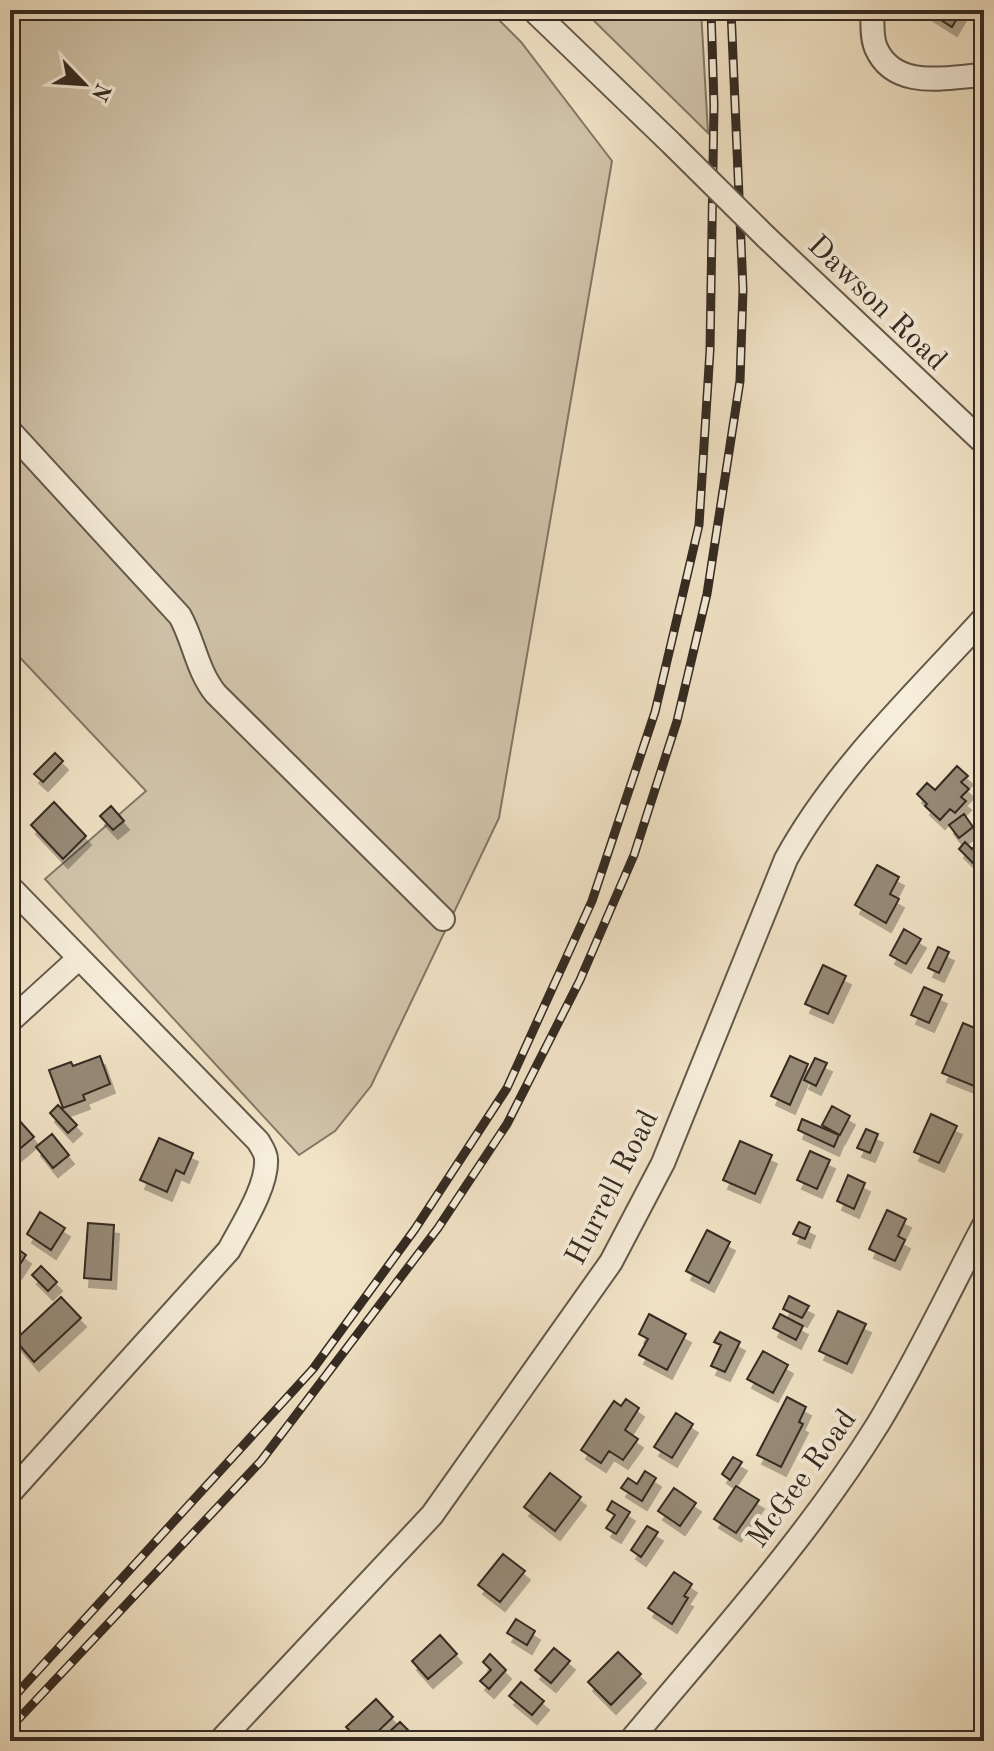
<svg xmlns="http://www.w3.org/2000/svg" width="994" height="1751" font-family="'Old Standard TT',serif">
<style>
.green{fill:#d1c4aa;stroke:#827766;stroke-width:2}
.building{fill:#968a77;stroke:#342a22;stroke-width:2;filter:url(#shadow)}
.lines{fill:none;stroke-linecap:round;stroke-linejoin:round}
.minor-casing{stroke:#63584b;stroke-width:26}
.minor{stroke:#f6edda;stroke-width:22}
.rail-casing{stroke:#342a22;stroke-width:9}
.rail{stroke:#f6edda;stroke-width:6;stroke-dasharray:18;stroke-linecap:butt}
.minor-bridge-casing{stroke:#63584b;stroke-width:26;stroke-linecap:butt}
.minor-bridge{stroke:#f6edda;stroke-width:22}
.labels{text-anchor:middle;stroke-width:8;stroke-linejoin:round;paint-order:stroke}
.street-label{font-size:30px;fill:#342a22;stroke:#f6edda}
</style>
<defs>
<filter id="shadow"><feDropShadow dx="5" dy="9" stdDeviation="0" flood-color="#0004"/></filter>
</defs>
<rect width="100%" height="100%" fill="#f1e3c6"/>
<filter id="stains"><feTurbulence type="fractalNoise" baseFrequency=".0025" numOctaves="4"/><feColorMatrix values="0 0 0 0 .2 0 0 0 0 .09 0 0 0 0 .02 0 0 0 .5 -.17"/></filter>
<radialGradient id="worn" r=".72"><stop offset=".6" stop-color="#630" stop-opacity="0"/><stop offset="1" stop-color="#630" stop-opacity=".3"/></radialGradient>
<!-- green -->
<path class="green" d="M10,10H489L521,42L612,161L499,818L371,1086L335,1131L299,1155L45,879L146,791L10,647Z
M583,10H701L708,133Z"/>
<!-- building -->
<path class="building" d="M925,10H962L952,27Z
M55,753L63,761L43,782L34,774Z
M957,766L968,776L961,782L969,789L961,797L966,801L955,813L950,809L940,820L925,806L927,804L917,794L927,783L935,790Z
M54,802L86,836L63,859L31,825Z
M111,806L124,821L113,830L100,816Z
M964,814L973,827L959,838L949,825Z
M984,838V856L975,865L959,849L965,842L972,849Z
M877,865L899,877L890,894L899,899L886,923L855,905Z
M904,929L921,939L906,964L890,955Z
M938,947L949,952L939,973L928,968Z
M823,965L846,976L828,1014L805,1004Z
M924,987L942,995L929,1023L911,1015Z
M963,1023L982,1031L974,1050L981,1052L975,1067L984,1070L979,1088L942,1073Z
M100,1056L110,1084L83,1095L85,1100L63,1108L49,1070L71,1062L73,1066Z
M790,1056L808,1064L790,1105L771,1096Z
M815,1058L827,1063L816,1086L804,1080Z
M58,1105L77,1125L68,1133L50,1113Z
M832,1106L850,1116L840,1135L822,1125Z
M931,1114L957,1126L939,1163L914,1152Z
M18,1119L34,1137L10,1157V1126Z
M802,1119L839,1135L834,1147L798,1130Z
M866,1129L878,1134L870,1153L857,1148Z
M52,1134L69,1155L53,1168L36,1147Z
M159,1138L193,1153L184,1174L176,1170L167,1192L140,1180Z
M740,1141L772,1155L755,1194L723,1180Z
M810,1151L830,1160L817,1189L797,1180Z
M848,1175L865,1183L854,1209L837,1201Z
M887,1210L906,1219L898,1236L905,1240L895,1261L869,1249Z
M40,1212L65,1228L51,1250L27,1234Z
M799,1222L810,1227L805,1239L793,1234Z
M88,1223L114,1225L111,1280L84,1278Z
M707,1230L730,1242L709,1283L686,1271Z
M15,1247L26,1255L15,1272L10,1268V1255Z
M41,1266L57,1282L48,1291L32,1275Z
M789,1296L809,1306L802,1318L783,1309Z
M61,1297L81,1318L34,1362L15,1340Z
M838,1311L866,1324L847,1364L819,1351Z
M649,1314L686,1334L667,1370L639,1355L648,1339L639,1334Z
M780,1314L803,1326L796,1340L773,1328Z
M720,1332L740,1342L725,1372L711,1366L721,1345L714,1342Z
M763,1351L788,1365L773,1393L747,1379Z
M787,1397L806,1407L799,1422L803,1424L781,1467L757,1455Z
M626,1399L639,1408L625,1430L638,1439L623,1460L609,1451L601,1463L581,1450L614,1401L621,1406Z
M676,1413L693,1424L672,1458L654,1447Z
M733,1457L742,1462L730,1480L722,1474Z
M645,1471L656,1478L642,1501L621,1488L628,1478L637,1484Z
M550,1473L581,1497L555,1531L524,1507Z
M736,1486L759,1500L736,1533L714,1519Z
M674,1488L696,1503L680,1526L658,1511Z
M612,1501L630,1512L616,1534L606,1528L615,1515L607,1510Z
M647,1526L658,1532L641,1557L631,1550Z
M503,1554L525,1571L500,1602L478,1585Z
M674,1572L692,1584L684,1596L688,1598L672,1624L648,1608Z
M516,1619L535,1631L527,1645L507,1633Z
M440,1635L457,1654L428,1679L412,1661Z
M554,1648L570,1661L551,1683L535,1670Z
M618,1652L641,1674L611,1705L588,1682Z
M490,1654L506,1670L489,1689L480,1681L491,1670L483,1662Z
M521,1682L544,1701L532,1715L509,1696Z
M376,1699L393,1717L368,1741H360L346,1727Z
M400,1722L412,1734L405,1741H397L389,1732Z"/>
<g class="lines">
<defs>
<path id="minor" d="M533,10L671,143
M872,10C873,22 871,37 876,48C895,91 947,77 984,75
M766,237L984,443
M10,431L180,616C194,641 197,671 216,694L443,919
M10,887L258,1141C261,1146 266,1153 266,1159C268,1186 241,1227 229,1250L10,1493
M10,1021L78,959
M220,1741L432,1515L611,1262L663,1163L786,859C836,768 914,695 984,618
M630,1741C716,1638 807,1538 878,1424C917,1360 949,1291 984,1225"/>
</defs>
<!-- minor casing -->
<use href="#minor" class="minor-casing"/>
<!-- minor -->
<use href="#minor" class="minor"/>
<defs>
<path id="rail" d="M10,1701L313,1369L415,1229L507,1088L592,901L655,712L699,525L710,350L714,105L711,10
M10,1728L261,1461L438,1228L507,1124L580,980L634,855L677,721L707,594L740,381L743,289L731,10"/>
</defs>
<!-- rail casing -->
<use href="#rail" class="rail-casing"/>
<!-- rail -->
<use href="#rail" class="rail"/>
<defs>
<path id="minor-bridge" d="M671,143L766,237"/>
</defs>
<!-- minor-bridge casing -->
<use href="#minor-bridge" class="minor-bridge-casing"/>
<!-- minor-bridge -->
<use href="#minor-bridge" class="minor-bridge"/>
</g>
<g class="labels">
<!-- street labels -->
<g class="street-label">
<text transform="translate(878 302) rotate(44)" y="10">Dawson Road</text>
<text transform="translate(611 1187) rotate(-63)" y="10">Hurrell Road</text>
<text transform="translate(801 1478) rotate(-54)" y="10">McGee Road</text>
</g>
</g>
<!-- margin -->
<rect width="994" height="1751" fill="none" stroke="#f1e3c6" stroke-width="40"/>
<rect x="12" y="12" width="970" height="1727" fill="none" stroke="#342a22" stroke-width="4"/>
<rect x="20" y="20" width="954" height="1711" fill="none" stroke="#342a22" stroke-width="2"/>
<!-- north arrow -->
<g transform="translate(84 84) rotate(115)" stroke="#f6edda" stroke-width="6" paint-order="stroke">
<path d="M0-6L14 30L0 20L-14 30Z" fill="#342a22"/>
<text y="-12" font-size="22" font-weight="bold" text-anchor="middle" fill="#342a22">N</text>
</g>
<rect width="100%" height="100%" filter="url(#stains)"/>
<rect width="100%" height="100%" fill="url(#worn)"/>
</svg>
